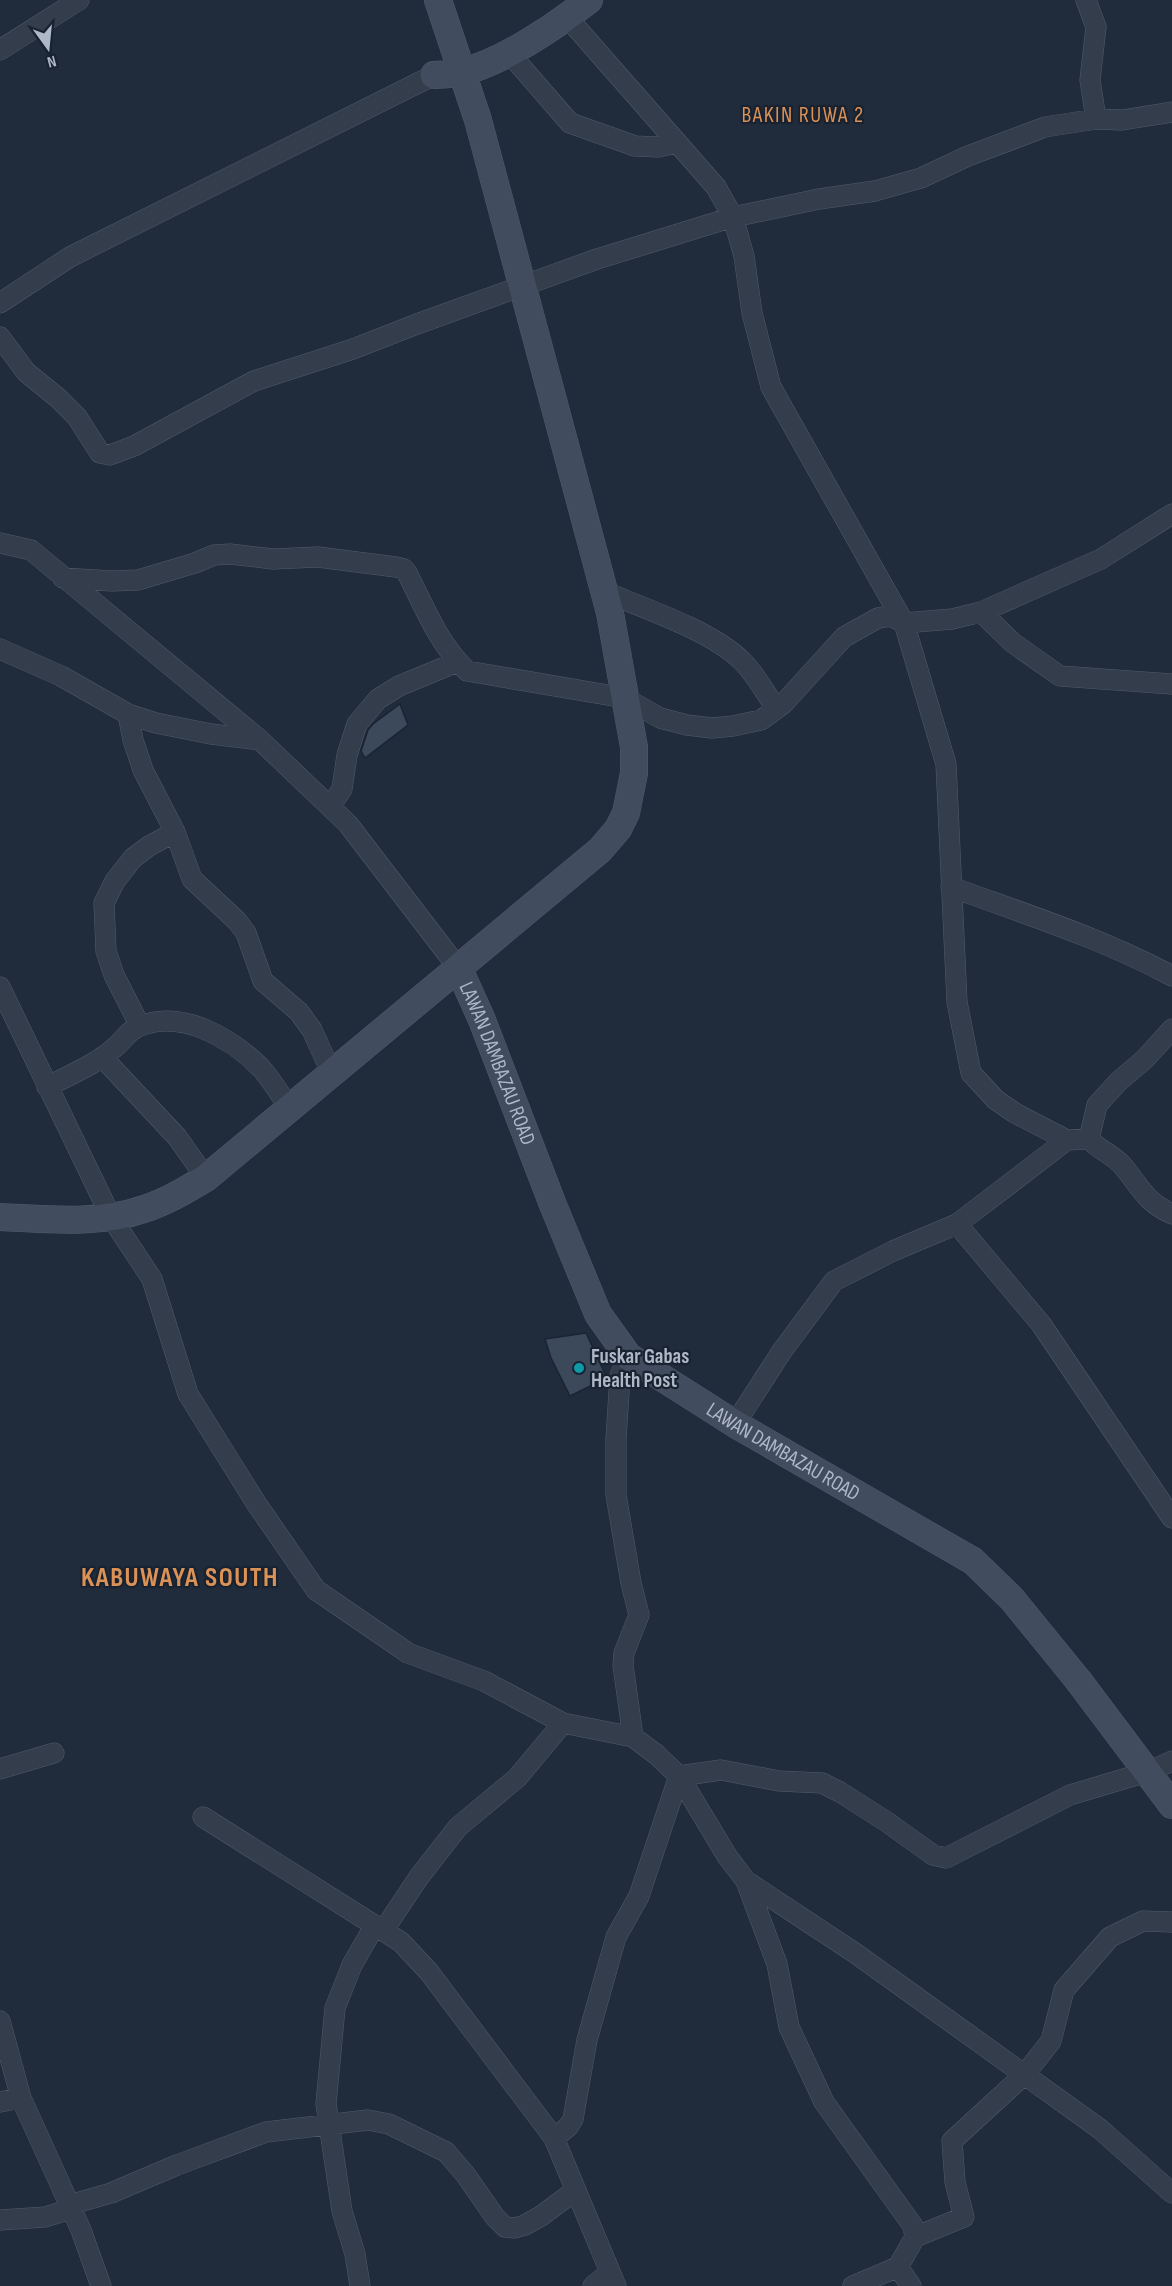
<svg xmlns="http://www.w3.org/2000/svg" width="1172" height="2286" font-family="'Sofia Sans Condensed',sans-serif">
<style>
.building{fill:#3b495b;stroke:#1b2432;stroke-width:1.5}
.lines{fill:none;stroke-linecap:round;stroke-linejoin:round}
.street-casing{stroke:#515b69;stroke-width:21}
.secondary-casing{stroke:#515b69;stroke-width:28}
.street{stroke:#343d4b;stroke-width:20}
.secondary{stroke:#414c5e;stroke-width:27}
.culture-dot{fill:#0f9aa8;stroke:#192230;stroke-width:2}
.labels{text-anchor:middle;stroke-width:4.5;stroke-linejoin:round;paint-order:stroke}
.street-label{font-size:21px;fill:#aeb8c7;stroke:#192230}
.poi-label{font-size:21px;font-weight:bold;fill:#aeb8c7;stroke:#192230;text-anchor:start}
.neighbourhood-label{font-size:22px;letter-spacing:1.5px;fill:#db9256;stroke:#192230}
.district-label{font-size:27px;font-weight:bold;letter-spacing:1.5px;fill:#db9256;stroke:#192230}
</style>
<rect width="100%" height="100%" fill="#202b3b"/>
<!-- building -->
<path class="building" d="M400,704L408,725L365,758L361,751L368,730L373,724Z
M586,1333L607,1378L570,1396L551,1358L545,1339Z"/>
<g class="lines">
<defs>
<path id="street" d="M1086,0L1096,27L1090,80L1096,119
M567,17L716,187L733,217L744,256L752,313L771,387L904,623L946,764L957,1002L971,1073L996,1100L1015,1113L1067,1140
M0,50L79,0
M509,53L570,123L635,146L658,147L677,143
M0,303L70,257L434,75
M0,337L26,372L58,398L77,417L100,453L110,455L134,446L254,381L353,349L417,324L597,259L733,217L819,199L875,191L921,178L968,156L1045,127L1096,119L1122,120L1172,112
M0,543L31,550L260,740L348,824L459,969
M63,578L112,581L138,580L195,563L214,555L230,554L273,559L318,557L396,567L404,569L407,573C424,606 439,645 467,671L625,698L660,718L687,725L712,728L733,726L761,720L783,704L844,637L878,618L891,616L904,623L952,619L981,612L1101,559L1172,514
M605,592C644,608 711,631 741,660C755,673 765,693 776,708
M981,612L1013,643L1060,676L1172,684
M0,649L61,676L128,714L156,723L211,734L260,740
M128,714L133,740L143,770L175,832L192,879L237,921L246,933L263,981L299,1012L312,1030L332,1074
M330,807L342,789L347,755L357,724L378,699L399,686L457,662
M951,887C1025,914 1101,938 1172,976
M0,987L111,1217L152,1279L188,1394L256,1503L316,1590L408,1653L484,1681L563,1723L633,1737L657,1755L679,1776L727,1856L746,1881L777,1964L789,2027L824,2102L913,2226L915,2237
M140,1026L114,975L106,951L104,903L115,881L133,858L149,846L175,832
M102,1057L177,1137L206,1178
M47,1087C69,1075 95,1065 114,1048C122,1042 128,1031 138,1027C181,1008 231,1038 261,1068C272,1080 281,1096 290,1109
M1089,1139C1099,1150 1113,1155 1122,1165C1141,1187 1144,1201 1172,1214
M957,1224L1041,1324L1172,1518
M628,1356L620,1376L616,1439V1495L631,1583L639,1615L624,1653L623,1665L633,1737
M735,1424L782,1351L834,1281L893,1251L957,1224L1067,1140L1089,1139L1097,1105L1119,1081L1145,1059L1172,1029
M0,1769L54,1753
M679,1776L721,1770L779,1781L822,1783L840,1792L887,1822L933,1855L946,1858L1070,1795L1147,1772L1172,1761
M203,1817L401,1942L429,1972L554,2138L616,2286
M746,1881L855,1953L1100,2129L1172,2193
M383,1931L419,1877L458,1827L517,1778L563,1723
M0,2021L21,2098L81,2230L101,2286
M0,2102L21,2098
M554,2138L568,2127L573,2119L587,2040L616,1937L639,1896L679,1776
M69,2205L111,2193L177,2165L266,2132L368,2120L389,2124L446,2152L465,2174L495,2217L505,2227L515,2228L525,2225L541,2216L576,2190
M0,2220L45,2217L71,2209
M898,2267L911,2286
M360,2286L355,2254L342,2211L326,2104L335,2008L352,1965L375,1925
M593,2286L610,2272
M853,2286L898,2267L915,2237L964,2217L955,2182L952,2141L1025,2074L1051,2041L1064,1990L1110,1937L1143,1921L1172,1922"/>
<g id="secondary">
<path d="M434,75C443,74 453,75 462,72C503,62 556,26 589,0"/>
<path id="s1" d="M459,969L482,1020L553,1205L598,1314L628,1356L735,1424L973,1561L1012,1599L1078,1680L1172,1805"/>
<path d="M0,1217C47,1219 98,1225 144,1209C166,1202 186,1190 206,1178L600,850L618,829L626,813L634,773V747L610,613L478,120L438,0"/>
</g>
</defs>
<!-- street casing -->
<use href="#street" class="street-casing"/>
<!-- secondary casing -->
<use href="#secondary" class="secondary-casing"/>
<!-- street -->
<use href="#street" class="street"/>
<!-- secondary -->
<use href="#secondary" class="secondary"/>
</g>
<!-- markers -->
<circle class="culture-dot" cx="579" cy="1368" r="6"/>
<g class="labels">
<!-- street labels -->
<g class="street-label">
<text dy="7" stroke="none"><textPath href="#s1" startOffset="102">LAWAN DAMBAZAU ROAD</textPath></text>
<text dy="7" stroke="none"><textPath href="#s1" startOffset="606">LAWAN DAMBAZAU ROAD</textPath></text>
</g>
<!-- poi labels -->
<g class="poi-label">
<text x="591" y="1363">Fuskar Gabas<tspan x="591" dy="24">Health Post</tspan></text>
</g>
<!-- neighbourhood labels -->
<g class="neighbourhood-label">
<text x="803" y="122">BAKIN RUWA 2</text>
</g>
<!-- district labels -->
<g class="district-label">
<text x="180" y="1586">KABUWAYA SOUTH</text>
</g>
</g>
<!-- north arrow -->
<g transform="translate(48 48) rotate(165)" stroke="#192230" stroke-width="4.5" paint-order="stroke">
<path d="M0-4.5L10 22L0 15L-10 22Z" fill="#aeb8c7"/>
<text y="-9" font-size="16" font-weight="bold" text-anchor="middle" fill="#aeb8c7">N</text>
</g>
</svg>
